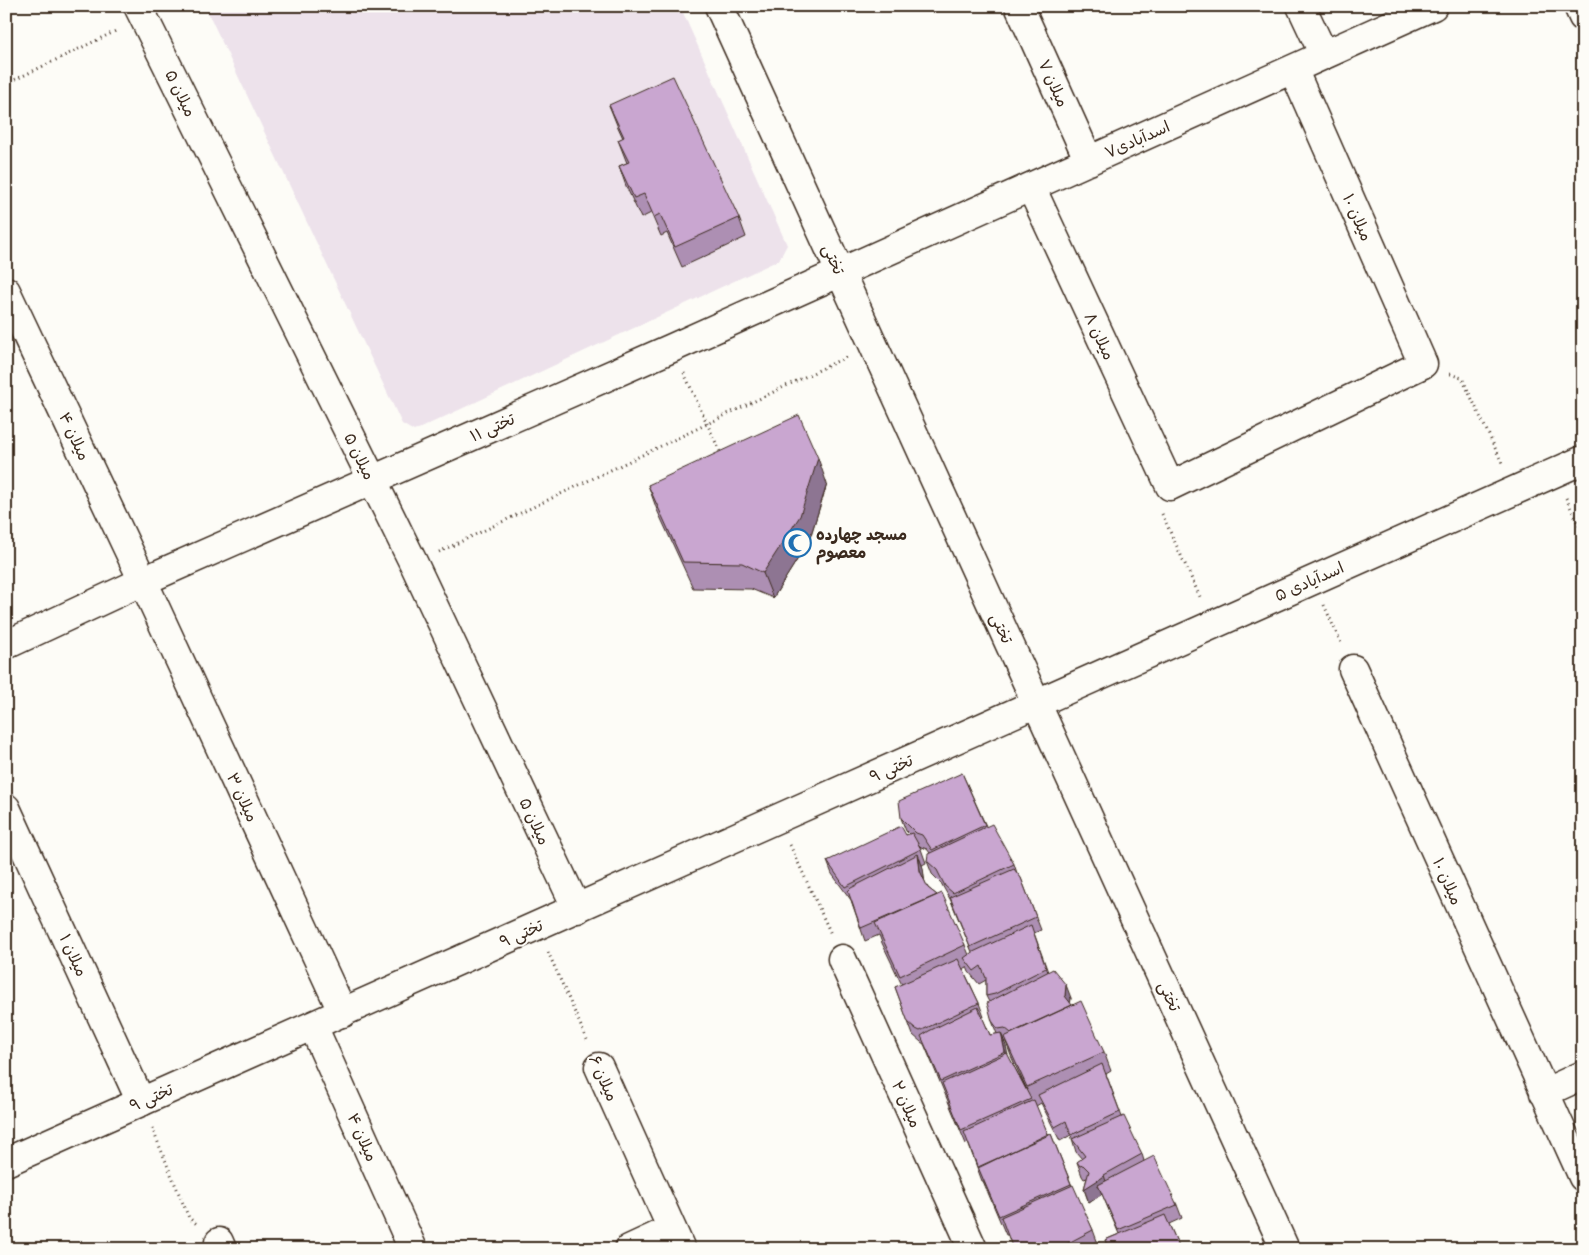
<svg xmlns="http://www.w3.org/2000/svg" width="1589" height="1255" font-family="Mynerve,'Playpen Sans Arabic',sans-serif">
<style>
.built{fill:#ede2eb}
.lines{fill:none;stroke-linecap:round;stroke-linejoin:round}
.street-casing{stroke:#3b2a1e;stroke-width:31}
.secondary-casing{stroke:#3b2a1e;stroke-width:31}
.path{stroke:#3b2a1e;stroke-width:3;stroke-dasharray:1 4;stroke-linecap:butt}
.street{stroke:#fdfcf7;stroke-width:28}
.secondary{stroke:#fdfcf7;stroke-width:28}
.wall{fill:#ad8fb3;stroke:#3b2a1e;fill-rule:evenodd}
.shaded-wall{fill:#8d7492;stroke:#3b2a1e}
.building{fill:#c9a6d0;stroke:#3b2a1e}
.labels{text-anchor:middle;stroke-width:4;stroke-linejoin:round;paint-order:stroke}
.street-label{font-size:16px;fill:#3b2a1e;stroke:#fdfcf7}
.poi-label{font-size:16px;font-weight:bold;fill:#3b2a1e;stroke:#fdfcf7;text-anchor:start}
</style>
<rect width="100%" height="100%" fill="#fdfcf7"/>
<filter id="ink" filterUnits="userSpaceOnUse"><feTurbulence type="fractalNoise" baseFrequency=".02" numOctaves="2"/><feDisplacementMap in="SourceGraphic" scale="10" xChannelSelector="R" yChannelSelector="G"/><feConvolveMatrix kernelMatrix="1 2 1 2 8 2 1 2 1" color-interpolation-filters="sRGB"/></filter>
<g filter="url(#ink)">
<!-- built -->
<path class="built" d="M205,6H680L787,245L779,260L414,431L402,424Z"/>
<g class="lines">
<defs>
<path id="street" d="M138,6L414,564L577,909
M719,6L1285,1249
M1019,6L1089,161
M1301,6L1324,55
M1578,6L1583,17
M1031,187L1170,486L1423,364L1293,69
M6,291L143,581L343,1013
M6,645L143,581L672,348L1433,6
M1353,669L1583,1177
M6,808L141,1102
M842,959L973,1249
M313,1026L413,1249
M599,1067L681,1249
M1544,1093L1583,1075
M219,1242L222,1249
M629,1249L672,1229"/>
<path id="secondary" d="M6,1162L1583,460"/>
</defs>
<!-- street casing -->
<use href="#street" class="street-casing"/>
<!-- secondary casing -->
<use href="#secondary" class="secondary-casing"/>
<!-- path -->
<path class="path" d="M6,84L118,30
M684,373L721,454
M1450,374L1462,378L1503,465
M1566,498L1583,534
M1162,514L1201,599
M439,552L707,424L846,357
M1324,605L1341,643
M790,845L831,934
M548,952L588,1042
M152,1128L189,1218L198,1225"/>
<!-- street -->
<use href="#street" class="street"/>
<!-- secondary -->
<use href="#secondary" class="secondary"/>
</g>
<!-- wall -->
<path class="wall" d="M609,105L739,218L746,237L682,267L667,233L661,236L651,213L641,218L626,186L619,166L627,163L618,140L623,138L617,125Z
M827,484L809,541L773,598L751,589L693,588L657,510L648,485Z
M962,773L986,826L1014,864L1017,873L1021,878L1041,930L1034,933L1048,972L1071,998L1070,1003L1104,1052L1111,1071L1106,1074L1122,1117L1142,1154L1144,1161L1177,1205L1182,1218L1169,1224L1180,1249H1108L1105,1240L1119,1234L1102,1194L1089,1203L1084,1189L1087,1178L1084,1179L1082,1176L1077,1162L1082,1159L1076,1152L1071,1135L1060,1141L1041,1103L1036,1106L1048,1135L1051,1134L1072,1186L1093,1230L1097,1241L1102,1249H1013L1008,1235H1006L983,1181H982L968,1143L966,1144L924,1044L921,1042L913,1035L895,987L902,985L882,943L879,935L865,941L851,900L832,874L827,861L909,834L906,831L901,818ZM918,844L921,847L927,849L930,853L927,861L932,874L941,883L950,899L951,901L972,952L969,955L965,945L937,895L928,888L924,880L922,865L926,863L921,849ZM967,967L969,972L979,984L986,980V996L989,1002L992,1021L997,1034L990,1035L982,1017H984L979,1003L963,969ZM1004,1042H1006L1011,1056L1027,1090L1007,1054Z"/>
<!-- shaded-wall -->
<path class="shaded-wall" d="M818,458L827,484L809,541L773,598L763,573Z
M918,854L923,868L925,884L920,871Z
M1066,985L1071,998L1070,1007L1065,996Z
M1001,1033L1006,1046L1010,1066L1005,1052Z
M1104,1175L1108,1188L1098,1185L1102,1194L1089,1203L1084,1189Z"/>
<!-- building -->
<path class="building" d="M673,76L739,218L675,247L660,214L654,217L644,194L634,198L619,166L629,162L618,140L624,137L609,105Z
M799,415L818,458L800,516L763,573L742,563L683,562L648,485Z
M962,773L985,825L932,850L922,835L916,833L901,818L899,801Z
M992,824L1014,864L953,893L945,886L937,870L927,861L928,854Z
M901,826L906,835L912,833L921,849L845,887L827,861Z
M918,854L920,871L928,888L937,895L861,928L848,891L851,888Z
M1014,869L1021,878L1036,917L970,947L950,897Z
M942,893L965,945L900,976L875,923Z
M1031,925L1046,968L995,994L986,996V978L981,966L974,971L964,958L971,953Z
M958,959L979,1003L920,1031L916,1029L908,1022L895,987Z
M1053,969L1066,985L1065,996L1072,1005L1011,1033L1005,1028L998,1029L992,1021L987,1003Z
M1081,1001L1104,1052L1027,1087L1004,1037Z
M978,1007L990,1035L1001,1033L1005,1052L941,1081L921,1036L929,1031Z
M1007,1053L1031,1099L961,1130L942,1083Z
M1102,1064L1120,1112L1071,1135L1066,1121L1055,1127L1038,1095Z
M1034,1100L1048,1134L978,1168L964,1132Z
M1124,1116L1142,1154L1104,1175L1103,1177L1084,1189L1089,1171L1083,1165L1080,1166L1077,1162L1085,1156L1072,1139Z
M1051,1134L1071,1184L999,1216L978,1167Z
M1154,1156L1177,1205L1118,1230L1098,1185Z
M1073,1185L1093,1230L1057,1249H1013L1001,1217Z
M1165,1215L1180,1249H1109L1105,1240Z
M1098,1241L1102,1249H1081Z
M1213,1243L1216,1249H1199Z"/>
</g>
<!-- icons -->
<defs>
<symbol id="mosque-ring" viewBox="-11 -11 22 22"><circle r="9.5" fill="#fdfcf7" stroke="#1f6fb2" stroke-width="1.5"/><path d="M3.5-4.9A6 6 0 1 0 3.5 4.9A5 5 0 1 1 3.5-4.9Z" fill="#1f6fb2"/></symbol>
</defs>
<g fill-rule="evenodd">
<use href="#mosque-ring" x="781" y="527" width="32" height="32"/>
</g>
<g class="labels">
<!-- street labels -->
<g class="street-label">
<text transform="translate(1054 83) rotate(66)" y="6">میلان ۷</text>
<text transform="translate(181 93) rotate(64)" y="6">میلان ۵</text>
<text transform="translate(1137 139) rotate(-24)" y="6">اسدآبادی۷</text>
<text transform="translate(1358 217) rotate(66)" y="6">میلان ۱۰</text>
<text transform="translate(834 259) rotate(66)" y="6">تختی</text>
<text transform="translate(1100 336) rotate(65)" y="6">میلان ۸</text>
<text transform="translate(492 427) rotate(-24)" y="6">تختی ۱۱</text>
<text transform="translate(75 436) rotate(65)" y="6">میلان ۴</text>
<text transform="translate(360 456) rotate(64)" y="6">میلان ۵</text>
<text transform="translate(1309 581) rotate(-24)" y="6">اسدآیادی ۵</text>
<text transform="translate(1002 628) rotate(65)" y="6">تختی</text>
<text transform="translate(891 768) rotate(-24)" y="6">تختی ۹</text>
<text transform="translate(243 797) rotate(65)" y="6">میلان ۳</text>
<text transform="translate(535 821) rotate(65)" y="6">میلان ۵</text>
<text transform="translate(1448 881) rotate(66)" y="6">میلان ۱۰</text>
<text transform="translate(521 933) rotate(-24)" y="6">تختی ۹</text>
<text transform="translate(74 955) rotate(65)" y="6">میلان ۱</text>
<text transform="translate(1170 996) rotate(65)" y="6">تختی</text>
<text transform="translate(604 1078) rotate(66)" y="6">میلان ۶</text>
<text transform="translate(151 1097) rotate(-24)" y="6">تختی ۹</text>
<text transform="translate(907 1104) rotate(66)" y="6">میلان ۲</text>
<text transform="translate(363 1137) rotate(66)" y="6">میلان ۴</text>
</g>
<!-- poi labels -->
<g class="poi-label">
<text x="816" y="540">مسجد چهارده<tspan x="816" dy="18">معصوم</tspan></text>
</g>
</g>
<!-- margin -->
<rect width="1589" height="1255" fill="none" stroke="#fdfcf7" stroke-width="25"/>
<rect x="12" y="12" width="1564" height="1230" fill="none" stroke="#3b2a1e" stroke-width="2" filter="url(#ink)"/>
</svg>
